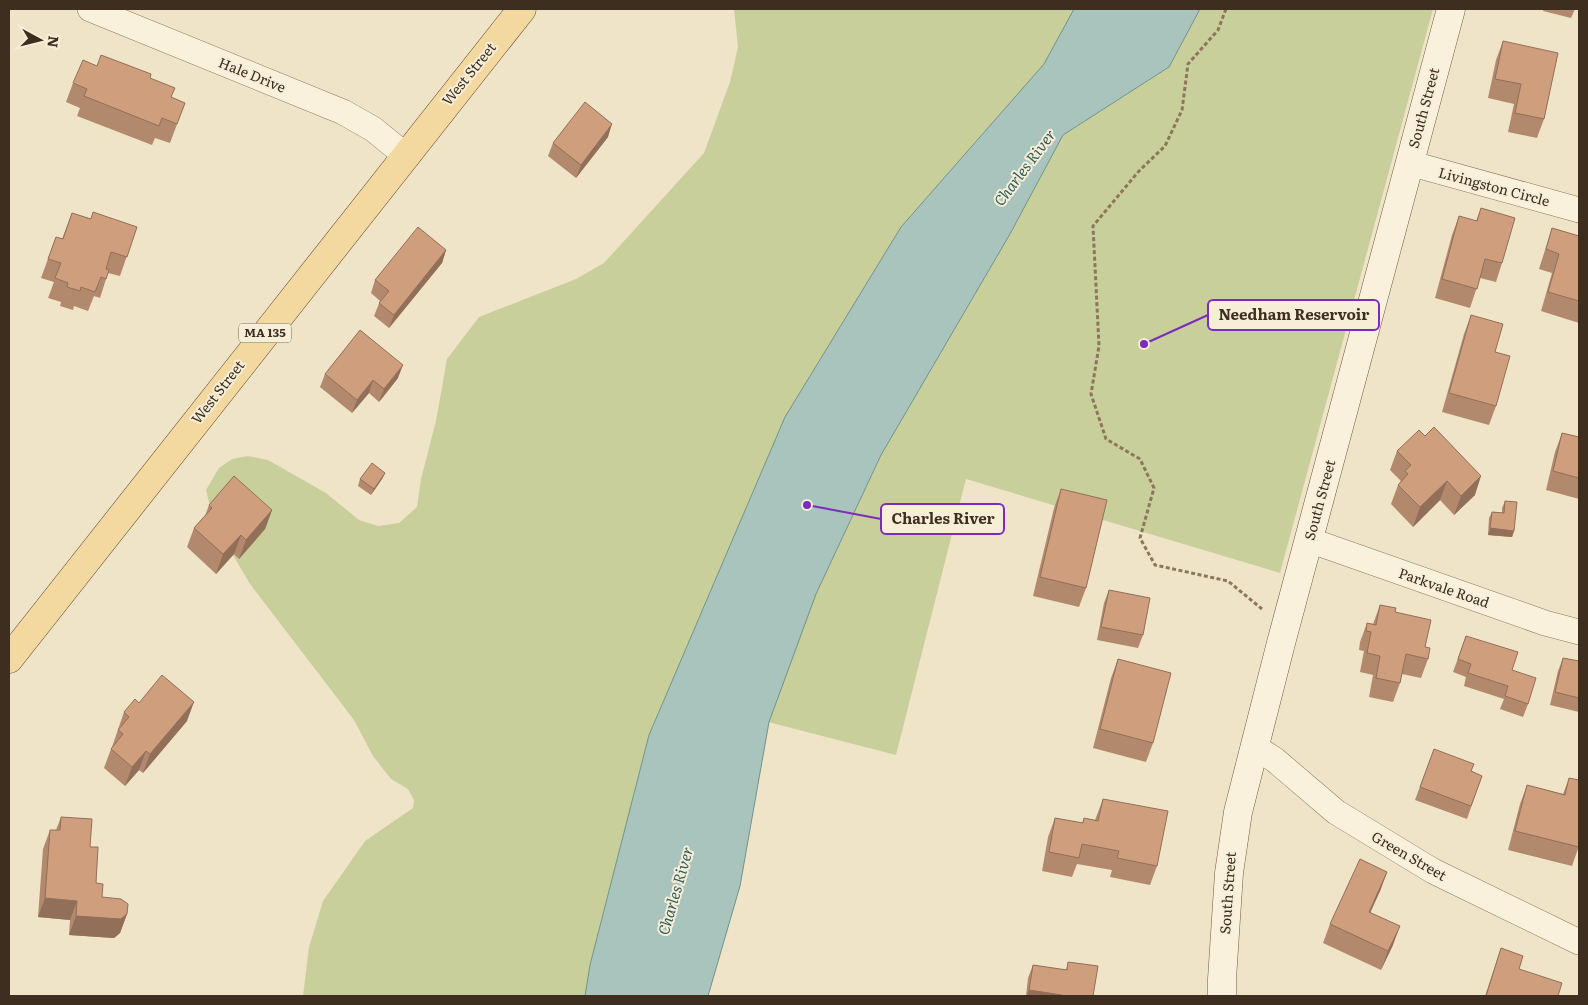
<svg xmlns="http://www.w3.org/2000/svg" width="1588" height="1005" font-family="Literata,serif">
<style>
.green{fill:#c9cf9b}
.water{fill:#a9c4bc;stroke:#6f938a}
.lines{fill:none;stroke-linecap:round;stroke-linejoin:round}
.street-casing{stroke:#8d765c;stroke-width:26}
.secondary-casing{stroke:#6f573f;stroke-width:29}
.primary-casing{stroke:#5b4430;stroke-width:29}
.path{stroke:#8d765c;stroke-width:3;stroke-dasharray:4 2.5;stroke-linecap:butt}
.street{stroke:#faf1dc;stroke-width:25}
.secondary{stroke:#faf1dc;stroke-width:28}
.primary{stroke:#f3d9a0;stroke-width:28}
.wall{fill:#b2896c}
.shaded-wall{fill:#916f58}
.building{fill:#cf9f7d;stroke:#916f58}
.labels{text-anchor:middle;stroke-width:4;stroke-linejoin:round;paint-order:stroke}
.shield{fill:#f7eed8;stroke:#756857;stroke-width:1}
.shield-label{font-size:12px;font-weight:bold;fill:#3d2e20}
.street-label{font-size:14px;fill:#3d2e20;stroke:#f7eed8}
.water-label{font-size:15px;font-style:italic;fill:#2f5d5a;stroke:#f7eed8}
.leader{fill:none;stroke:#7b2cbf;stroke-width:2}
.callout-dot{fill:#7b2cbf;stroke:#f7eed8;stroke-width:2}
.callout{fill:#f7eed8;stroke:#7b2cbf;stroke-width:2}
.callout-label{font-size:15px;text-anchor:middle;font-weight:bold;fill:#3d2e20}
</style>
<rect width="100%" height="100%" fill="#f0e4c8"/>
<!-- green -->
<path class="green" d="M734,9H1074L1044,64L901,227L785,417L649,735L590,965L585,996H303L309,947L323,901L365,841L413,808L414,800L408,789L391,779L373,756L354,720L250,584L214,523L206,490L219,468L232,459L248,456L268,460L326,493L359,520L378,526L399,523L417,507L421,479L436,421L447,359L479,317L576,279L604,263L704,153L730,82L738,47Z
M1200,9H1433L1280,573L966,479L896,755L768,722L816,594L881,455L1010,234L1063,135L1169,67Z"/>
<!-- water -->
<path class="water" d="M1074,9H1200L1169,67L1063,135L1010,234L881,455L816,594L769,722L740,886L708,996H585L590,965L649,735L785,417L901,227L1044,64Z"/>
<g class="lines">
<defs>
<path id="street" d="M90,9L343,112L373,129L405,155
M1409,163L1579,210
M1309,540L1545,623L1579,632
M1254,746L1275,760L1336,812L1433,871L1579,942"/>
<path id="secondary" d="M1222,996V979L1229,873L1238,812L1281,643L1451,9"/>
<path id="primary" d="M9,659L522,9"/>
</defs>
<!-- street casing -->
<use href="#street" class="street-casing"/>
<!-- secondary casing -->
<use href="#secondary" class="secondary-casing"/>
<!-- primary casing -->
<use href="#primary" class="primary-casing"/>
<!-- path -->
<path class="path" d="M1226,9L1218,30L1188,64L1182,110L1165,146L1139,171L1093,226L1099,346L1091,394L1106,439L1140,459L1154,488L1140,538L1155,565L1228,581L1262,609"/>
<!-- street -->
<use href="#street" class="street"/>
<!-- secondary -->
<use href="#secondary" class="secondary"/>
<!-- primary -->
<use href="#primary" class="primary"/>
</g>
<!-- wall -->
<path class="wall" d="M1544,9H1575L1571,18L1543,11Z
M1503,41L1544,119L1537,138L1508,132L1514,104L1488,98L1496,60Z
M97,66L150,78L171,97L185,103L170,143L155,138L152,145L77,116L80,108L66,102L73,83Z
M608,137L576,178L548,156L553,143Z
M1481,208L1502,263L1496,282L1480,278L1470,308L1435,298L1452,235L1459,216L1476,221Z
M72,213L90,219L137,227L120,276L108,273L100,298L94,296L88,311L74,306L73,310L60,306L61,302L48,298L54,282L41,278L56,237L62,239Z
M1552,228L1579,236V323L1541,311L1552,273L1539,269Z
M446,250L442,263L389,328L374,316L380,301L371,293L375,280Z
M1471,315L1495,352L1496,406L1489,425L1442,412L1464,334Z
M325,374L398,378L379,402L369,393L352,413L320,387Z
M1562,433L1579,437V499L1546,490L1555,452Z
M1397,451L1475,495L1454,515L1440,500L1413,527L1391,504L1398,485L1401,481L1390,470Z
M385,473L382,479L371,495L358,486L360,479Z
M1061,489L1086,588L1079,607L1033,596L1054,508Z
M1505,501L1514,531L1512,537L1488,535L1489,518L1492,512L1502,513V508Z
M209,505L272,510L265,529L239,559L234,554L216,574L187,547L194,528L205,516Z
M1109,590L1143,635L1138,648L1097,640L1104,603Z
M1380,605L1395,612L1425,647L1428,659L1421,678L1402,674L1400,683L1393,702L1369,697L1373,675L1360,672L1364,651L1359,650L1360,642L1367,623L1373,624Z
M1466,636L1512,670L1528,704L1523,717L1500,709L1504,699L1464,686L1466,677L1453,672Z
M1563,658L1579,661V712L1550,705L1558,671Z
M1118,659L1153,743L1146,762L1093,748L1111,678Z
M139,703L187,721L143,773L139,770L125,786L104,768L111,749L112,747L124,712Z
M1434,749L1471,771L1482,776L1467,819L1415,800Z
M1569,778L1579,846L1572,866L1508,850L1520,804L1527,785L1563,794Z
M1103,799L1157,866L1150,885L1110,877L1112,870L1077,864L1072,877L1042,871L1048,837L1055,818L1082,823L1084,818L1095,820Z
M61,817L90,847L96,883L102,897L127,914L120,933L114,938L69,935L70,920L38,917L43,849L50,830H56Z
M1387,872L1380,891L1370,912L1393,945L1381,970L1323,943L1330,924Z
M1501,948L1519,969L1558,996H1485Z
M1068,962L1093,996H1026L1028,978L1033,965L1066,970Z"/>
<!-- shaded-wall -->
<path class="shaded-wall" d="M612,124L608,137L576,178L581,165Z
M446,250L442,263L389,328L394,315Z
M403,365L398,378L379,402L384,389Z
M373,380L369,393L352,413L357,400Z
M385,473L382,479L371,495L374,489Z
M1481,476L1475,495L1454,515L1461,496Z
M1447,481L1440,500L1413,527L1420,507Z
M272,510L265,529L239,559L246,540Z
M1490,528L1514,531L1512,537L1488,535Z
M241,535L234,554L216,574L223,554Z
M194,702L187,721L143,773L150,754Z
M146,751L139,770L125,786L132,767Z
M1387,872L1380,891L1362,931L1369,912Z
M45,898L77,901L70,920L38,917Z
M127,914L120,933L114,938L69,935L76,916Z
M1400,926L1393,945L1381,970L1388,951Z
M1029,990L1062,995V996H1027Z"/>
<!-- building -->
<path class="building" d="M1503,41L1558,53L1544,119L1515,113L1521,84L1495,79Z
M101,55L151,74L150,78L175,88L171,97L185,103L177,124L162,118L159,126L84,96L87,89L73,83L83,60L97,66Z
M585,102L612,124L581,165L553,143Z
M1481,208L1515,218L1502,263L1485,259L1477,289L1442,279L1459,216L1477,221Z
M93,212L137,227L127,257L111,252L106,269L109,270L106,279L101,277L95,292L81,287L80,291L67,287L68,283L55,278L61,263L48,259L56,237L63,239L72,213L91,219Z
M418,227L446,250L394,315L379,303L389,291L375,280Z
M1552,228L1579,236V301L1548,292L1559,254L1546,249Z
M1471,315L1503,324L1495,352L1510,356L1496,406L1449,393Z
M360,330L403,365L384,389L373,380L357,400L325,374Z
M1434,427L1481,476L1461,496L1447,481L1420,507L1398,485L1408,474L1405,471L1411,465L1397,451L1419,430L1425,436Z
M1562,433L1579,437V478L1553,471Z
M372,463L385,473L374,489L360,479Z
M234,476L272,510L246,540L241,535L223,554L194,528L212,508L209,505Z
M1061,489L1107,500L1086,588L1040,577Z
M1505,501L1517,502L1514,531L1490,528L1492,512L1504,513Z
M1109,590L1150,598L1143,635L1101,627Z
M1380,605L1396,608L1395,612L1431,620L1425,647L1430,648L1428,659L1406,654L1400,683L1376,678L1380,656L1367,653L1371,632L1366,631L1367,623L1376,625Z
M1466,636L1518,652L1512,670L1536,678L1528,704L1505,696L1508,686L1468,673L1471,664L1458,659Z
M1563,658L1579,661V698L1555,692Z
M1118,659L1171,673L1153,743L1100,729Z
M162,675L194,702L150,754L146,751L132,767L111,749L123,734L118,730L129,717L124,712L135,699L139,703Z
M1434,749L1474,764L1471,771L1482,776L1471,806L1420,787Z
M1569,778L1579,780V847L1515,831L1527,785L1565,795Z
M1103,799L1168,811L1157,866L1117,858L1119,851L1082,844L1079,858L1049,852L1055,818L1083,823L1084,818L1098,821Z
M61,817L92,819L90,847H98L96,883L103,884L102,897L121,899L128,904L127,914L121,919L76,916L77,901L45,898L50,830H60Z
M1360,859L1387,872L1369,912L1400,926L1388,951L1330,924Z
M1501,948L1523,956L1519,969L1562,983L1558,996H1486Z
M1068,962L1098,966L1093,996H1062V995L1029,990L1033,965L1067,970Z"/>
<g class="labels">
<!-- shield labels -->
<rect class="shield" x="239" y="323.5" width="52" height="19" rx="4"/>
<g class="shield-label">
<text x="265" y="337">MA 135</text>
</g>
<!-- street labels -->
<g class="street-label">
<text transform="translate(469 74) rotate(-51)" y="5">West Street</text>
<text transform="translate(252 75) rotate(22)" y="5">Hale Drive</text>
<text transform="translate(1424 108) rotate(-75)" y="5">South Street</text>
<text transform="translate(1494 187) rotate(15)" y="5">Livingston Circle</text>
<text transform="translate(218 392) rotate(-52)" y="5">West Street</text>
<text transform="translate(1320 500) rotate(-75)" y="5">South Street</text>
<text transform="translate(1444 588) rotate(19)" y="5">Parkvale Road</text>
<text transform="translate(1409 856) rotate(30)" y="5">Green Street</text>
<text transform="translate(1228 893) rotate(-86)" y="5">South Street</text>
</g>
<!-- water labels -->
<g class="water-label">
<text transform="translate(1025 168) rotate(-53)" y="5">Charles River</text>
<text transform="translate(676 891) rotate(-74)" y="5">Charles River</text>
</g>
</g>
<!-- callouts -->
<path class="leader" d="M1144 344L1208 315M807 505L881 519"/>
<g class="callout-dot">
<circle cx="1144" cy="344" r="5"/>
<circle cx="807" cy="505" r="5"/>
</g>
<g class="callout">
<rect x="1208" y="300" width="171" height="30" rx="5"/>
<rect x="881" y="504" width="123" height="30" rx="5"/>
</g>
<g class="callout-label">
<text x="1294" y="320">Needham Reservoir</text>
<text x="943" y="524">Charles River</text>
</g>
<!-- border -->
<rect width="1588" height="1005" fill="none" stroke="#3d2e20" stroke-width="20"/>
<!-- north arrow -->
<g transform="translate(40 40) rotate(97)" stroke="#f7eed8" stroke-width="4" paint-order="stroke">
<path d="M0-4L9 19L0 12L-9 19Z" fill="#3d2e20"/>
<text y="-8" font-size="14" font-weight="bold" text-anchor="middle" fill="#3d2e20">N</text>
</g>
</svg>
